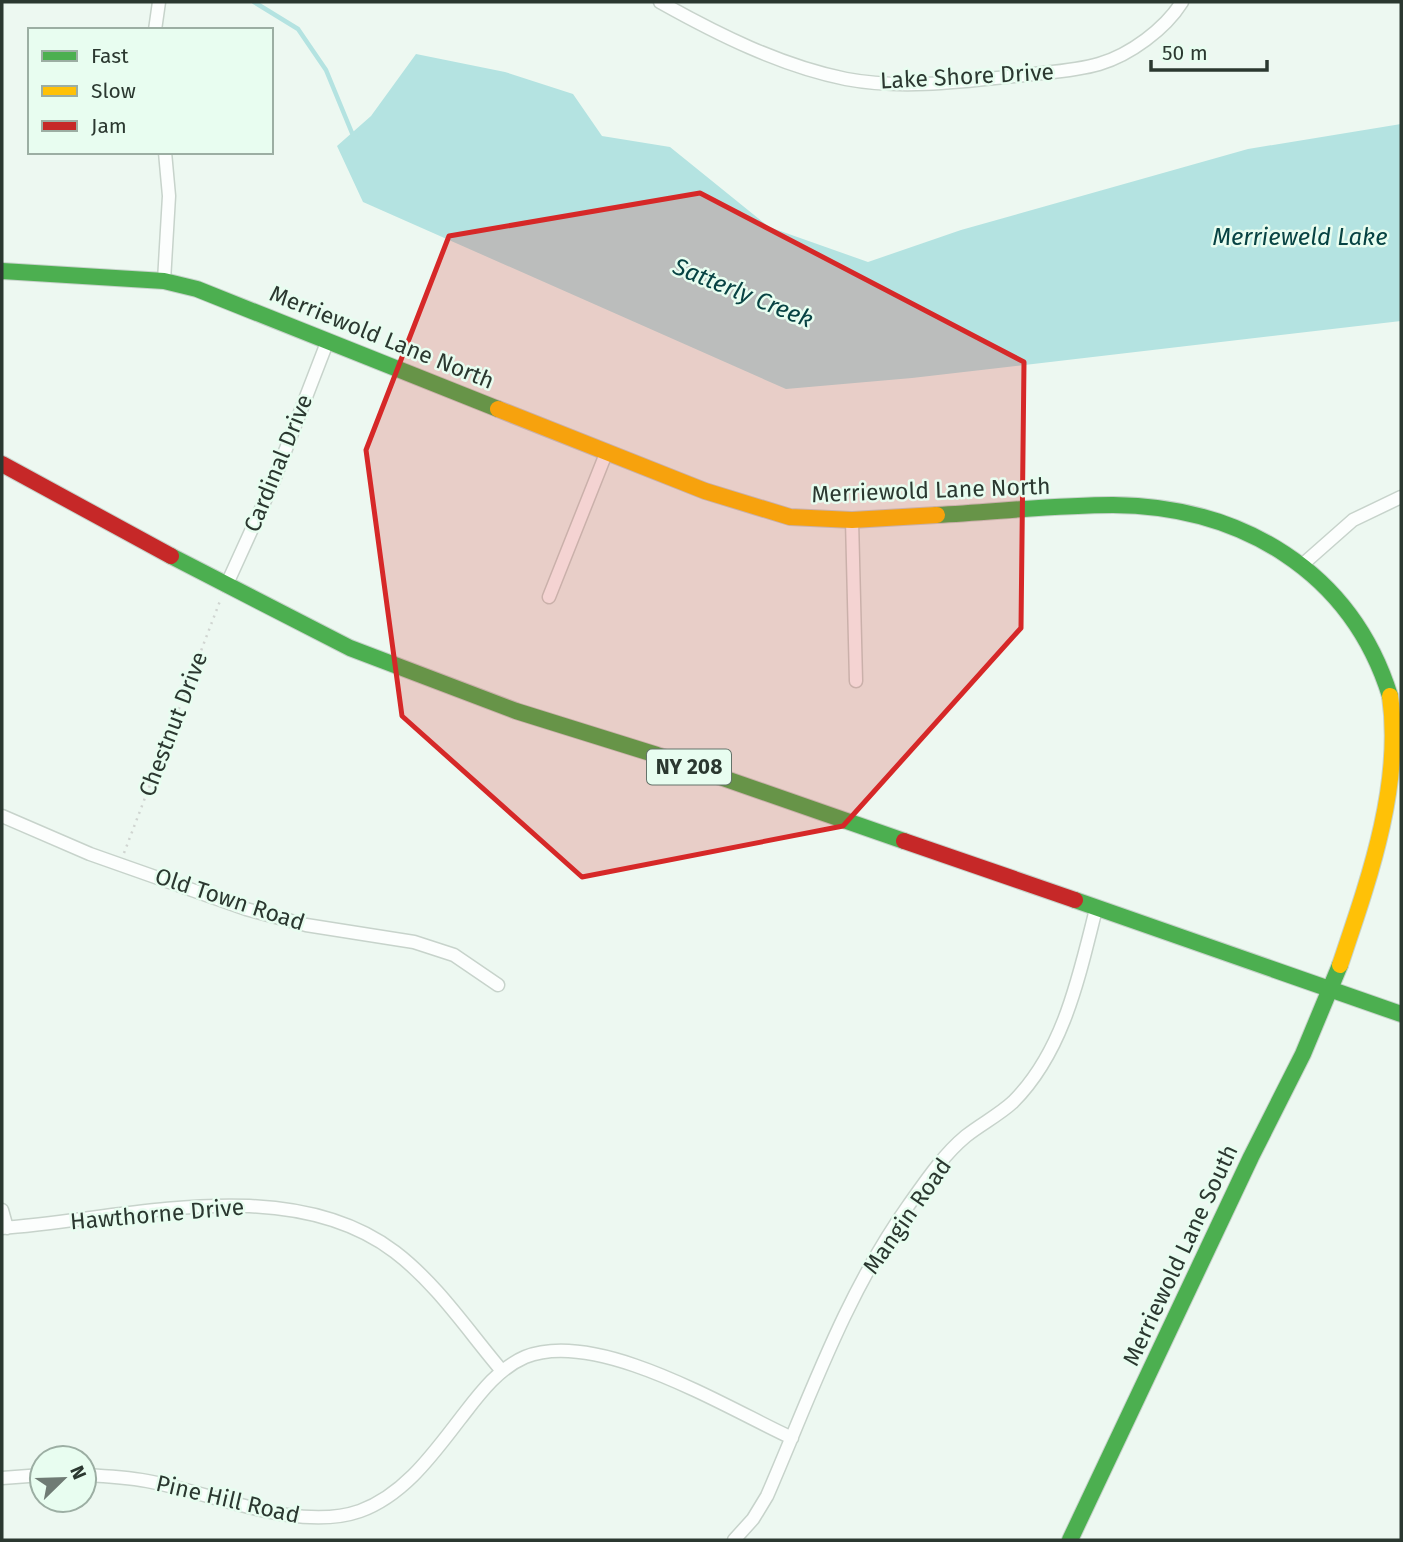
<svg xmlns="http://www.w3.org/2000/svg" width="1403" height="1542" font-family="'Fira Sans',sans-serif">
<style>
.water{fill:#b4e3e1}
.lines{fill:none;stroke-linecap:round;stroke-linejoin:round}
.stream{stroke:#b4e3e1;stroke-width:4.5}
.street-casing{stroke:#c7d3cb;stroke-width:15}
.fast-casing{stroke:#c7d3cb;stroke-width:18}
.slow-casing{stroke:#c7d3cb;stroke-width:18}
.jam-casing{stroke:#c7d3cb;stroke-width:18}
.path{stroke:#d0d5d1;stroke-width:2.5;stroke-dasharray:2 5;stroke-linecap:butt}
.street{stroke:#fcfefd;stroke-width:12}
.fast{stroke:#4caf50;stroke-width:16}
.slow{stroke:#ffc107;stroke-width:16}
.jam{stroke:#c62828;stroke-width:16}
.marked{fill:#d62828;fill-opacity:0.2;stroke:#d62828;stroke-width:5;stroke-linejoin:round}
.labels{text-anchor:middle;stroke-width:5;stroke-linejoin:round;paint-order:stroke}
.shield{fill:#e8fdf0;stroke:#64736a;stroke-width:2}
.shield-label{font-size:21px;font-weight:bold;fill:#2b3830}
.street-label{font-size:23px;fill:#2b3830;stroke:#e8fdf0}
.water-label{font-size:24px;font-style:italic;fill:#074343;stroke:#e8fdf0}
</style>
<rect width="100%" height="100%" fill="#edf8f1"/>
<!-- water -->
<path class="water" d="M416,54L505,72L573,94L602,136L670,147L769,227L868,262L961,230L1248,149L1401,124V321L912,378L786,389L363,202L337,146L371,116Z"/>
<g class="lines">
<!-- stream -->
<path class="stream" d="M254,2L298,29L326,70L352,133L356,135"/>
<defs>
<path id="street" d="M660,2C717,34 781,66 846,79C904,90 967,81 1025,75C1050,72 1075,71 1099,64C1130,55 1165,29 1182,2
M155,30L159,2
M164,281L169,196L165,152
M852,520L856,681
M1302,565L1353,520L1401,497
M226,586L272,485L328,340
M549,597L607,451
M2,816L90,854L246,909L306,925L414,942L454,955L498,985
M2,1210L7,1228
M2,1228C125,1219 288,1171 395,1252C437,1284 468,1331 502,1371
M84,1475C105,1476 126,1477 147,1481C211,1492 297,1533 360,1511C404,1495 433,1454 460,1419C478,1396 497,1369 525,1357C597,1328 725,1407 792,1438
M2,1478L42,1475
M734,1540L753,1519L767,1496C810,1397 845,1295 908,1206C925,1182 943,1155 966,1136C981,1124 999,1115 1013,1102C1064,1051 1079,976 1096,909"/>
<path id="fast" d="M2,271L164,281L197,289L498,409
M937,515C995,512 1054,505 1113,505C1241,506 1351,571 1390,696
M171,556L350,648L516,711L657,755L904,841
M1075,900L1401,1014
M1070,1540L1251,1157L1303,1054L1340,965"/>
<path id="slow" d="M498,409L705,491L790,517L852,520L937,515
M1340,965C1368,882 1403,785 1390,696"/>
<path id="jam" d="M2,464L171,556
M904,841L1075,900"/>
</defs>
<!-- street casing -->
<use href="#street" class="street-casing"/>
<!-- fast casing -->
<use href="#fast" class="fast-casing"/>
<!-- slow casing -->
<use href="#slow" class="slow-casing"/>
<!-- jam casing -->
<use href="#jam" class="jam-casing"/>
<!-- path -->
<path class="path" d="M124,853L220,601"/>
<!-- street -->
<use href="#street" class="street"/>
<!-- fast -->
<use href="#fast" class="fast"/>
<!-- slow -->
<use href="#slow" class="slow"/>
<!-- jam -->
<use href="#jam" class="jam"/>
</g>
<!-- marked area -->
<path class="marked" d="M700,193L1024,362L1021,628L843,826L582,877L402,716L366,450L449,236Z"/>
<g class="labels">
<!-- shield labels -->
<rect class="shield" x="647" y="749.5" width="84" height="35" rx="5"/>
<g class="shield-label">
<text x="689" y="774">NY 208</text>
</g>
<!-- street labels -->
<g class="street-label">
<text transform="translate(967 76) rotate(-3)" y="8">Lake Shore Drive</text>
<text transform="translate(382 337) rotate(22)" y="8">Merriewold Lane North</text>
<text transform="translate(278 463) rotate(-68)" y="8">Cardinal Drive</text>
<text transform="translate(931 490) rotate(-2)" y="8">Merriewold Lane North</text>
<text transform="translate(173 724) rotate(-69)" y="8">Chestnut Drive</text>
<text transform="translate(230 899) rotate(18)" y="8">Old Town Road</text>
<text transform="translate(157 1214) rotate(-5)" y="8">Hawthorne Drive</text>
<text transform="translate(907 1216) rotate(-55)" y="8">Mangin Road</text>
<text transform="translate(1180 1255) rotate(-65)" y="8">Merriewold Lane South</text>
<text transform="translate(228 1499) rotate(13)" y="8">Pine Hill Road</text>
</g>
<!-- water labels -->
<g class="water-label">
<text x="1300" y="245">Merrieweld Lake</text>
<text transform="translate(743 293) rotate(22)" y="8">Satterly Creek</text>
</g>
</g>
<!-- border -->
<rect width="1403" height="1542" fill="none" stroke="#2b3830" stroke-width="7"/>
<!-- legend -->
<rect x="28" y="28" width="245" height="126" fill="#e8fdf0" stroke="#9caea3" stroke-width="2"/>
<rect x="42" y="51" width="35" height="10" fill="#4caf50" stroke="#9caea3" stroke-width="2"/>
<text x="91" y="63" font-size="21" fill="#2b3830">Fast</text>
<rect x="42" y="86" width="35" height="10" fill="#ffc107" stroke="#9caea3" stroke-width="2"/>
<text x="91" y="98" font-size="21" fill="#2b3830">Slow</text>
<rect x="42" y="121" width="35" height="10" fill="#c62828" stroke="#9caea3" stroke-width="2"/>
<text x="91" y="133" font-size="21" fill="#2b3830">Jam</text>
<!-- north arrow -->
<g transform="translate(63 1479) rotate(67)"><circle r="33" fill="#e8fdf0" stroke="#9caea3" stroke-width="2"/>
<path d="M0-5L12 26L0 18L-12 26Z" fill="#6f7b74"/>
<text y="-10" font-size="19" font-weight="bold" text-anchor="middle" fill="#2b3830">N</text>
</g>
<!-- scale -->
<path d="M1151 60v10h116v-10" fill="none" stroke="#2b3830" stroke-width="3.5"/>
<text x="1162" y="60" font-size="21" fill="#2b3830" stroke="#e8fdf0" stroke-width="5" paint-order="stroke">50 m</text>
</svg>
